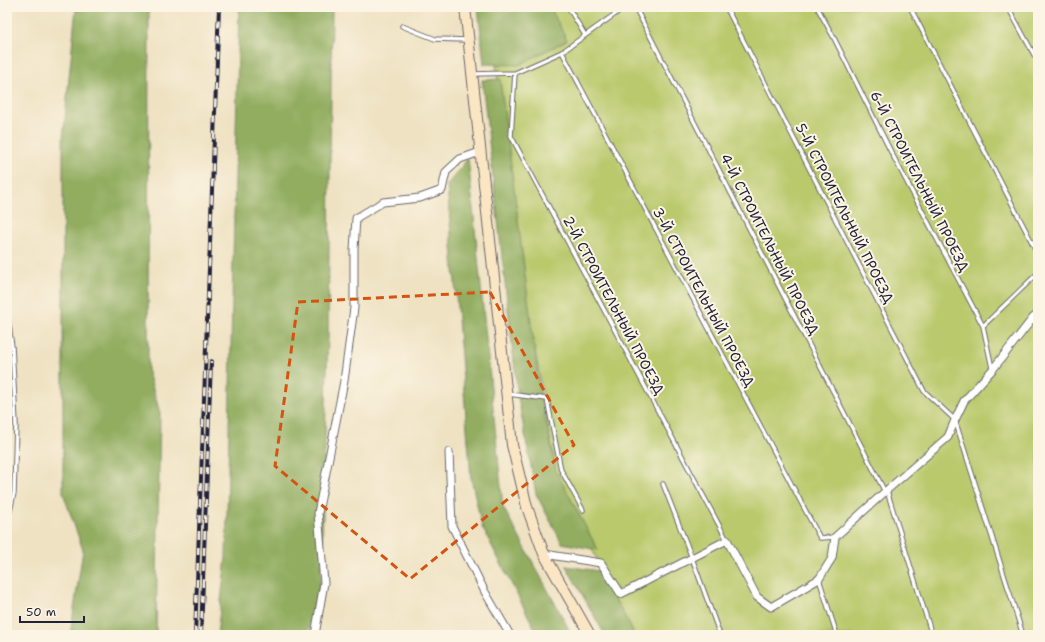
<svg xmlns="http://www.w3.org/2000/svg" width="1045" height="642" font-family="'Shantell Sans',sans-serif">
<style>
.green{fill:#b9c96c;stroke:#6e7654}
.forest{fill:#92ad60;stroke:#5a684e}
.lines{fill:none;stroke-linecap:round;stroke-linejoin:round}
.lane-casing{stroke:#6a656a;stroke-width:5.5}
.street-casing{stroke:#6a656a;stroke-width:9}
.secondary-casing{stroke:#6a656a;stroke-width:12}
.lane{stroke:#fff;stroke-width:3.5}
.street{stroke:#fff;stroke-width:7}
.secondary{stroke:#fbe6c4;stroke-width:10}
.rail-casing{stroke:#22223b;stroke-width:4}
.rail{stroke:#fcf5e5;stroke-width:2.5;stroke-dasharray:8;stroke-linecap:butt}
.marked{fill:none;stroke:#d45411;stroke-width:3;stroke-dasharray:8 5;stroke-linejoin:round}
.labels{text-anchor:middle;stroke-width:4;stroke-linejoin:round;paint-order:stroke}
.street-label{font-size:14px;fill:#22223b;stroke:#fcf5e5}
</style>
<rect width="100%" height="100%" fill="#fcf5e5"/>
<filter id="ink" filterUnits="userSpaceOnUse"><feTurbulence type="fractalNoise" baseFrequency=".025" numOctaves="2"/><feDisplacementMap in="SourceGraphic" scale="8" xChannelSelector="R" yChannelSelector="G"/><feConvolveMatrix kernelMatrix="1 2 1 2 8 2 1 2 1" color-interpolation-filters="sRGB"/></filter>
<filter id="wash" filterUnits="userSpaceOnUse"><feTurbulence type="fractalNoise" baseFrequency=".012" numOctaves="4" result="noise"/><feDisplacementMap in="SourceGraphic" scale="16" xChannelSelector="R" yChannelSelector="G"/><feGaussianBlur stdDeviation="0.9" result="paint"/><feColorMatrix in="noise" values="0 0 0 0 0 0 0 0 0 0 0 0 0 0 0 0 0 1.4 0 .05"/><feComposite in="paint" operator="in"/></filter>
<g filter="url(#wash)">
<rect width="100%" height="100%" fill="#efe2c2"/>
<!-- green -->
<path class="green" d="M488,7H1038V635H635L615,599L556,471L532,332Z"/>
<!-- forest -->
<path class="forest" d="M76,7H149L148,372L160,413L156,635H70L83,550L63,493V139Z
M239,7H332L328,336L321,579L307,635H217L226,558Z
M478,7H550L567,40L519,65L484,64Z
M500,79L540,392L556,471L598,550L562,543L536,494L518,397L482,80Z
M468,158L503,507L572,635H538L482,527L471,478L447,185Z
M566,566L599,571L635,635H605Z"/>
</g>
<g filter="url(#ink)">
<g class="lines">
<defs>
<path id="lane" d="M568,7L585,35
M635,7L885,492
M726,7L924,391L955,420L1023,635
M817,7L834,38L891,152L983,326L992,368
M910,7L1038,254
M1008,7L1038,62
M402,26L435,39L467,40
M562,52L820,538L835,537
M515,73L511,136L727,540
M473,74L515,73L562,52L625,7
M7,312L12,347L16,425L14,493L7,524
M1034,319L1038,333
M983,326L1038,273
M508,394L547,399L561,470L583,510
M663,484L692,558L720,635
M887,491L932,635
M819,579L837,635"/>
<path id="street" d="M449,452L452,526L485,592L510,635
M544,554L601,563L621,594L727,540L757,597L771,607L819,579L832,558L835,537L887,490L948,437L955,420L964,401L993,369L1033,318L1038,314
M315,635L324,583L318,513L344,381L354,308V250L356,218L383,202L420,198L442,190L446,172L460,159L480,152"/>
<path id="secondary" d="M465,7L512,445L527,507L544,554L590,635"/>
</defs>
<!-- lane casing -->
<use href="#lane" class="lane-casing"/>
<!-- street casing -->
<use href="#street" class="street-casing"/>
<!-- secondary casing -->
<use href="#secondary" class="secondary-casing"/>
<!-- lane -->
<use href="#lane" class="lane"/>
<!-- street -->
<use href="#street" class="street"/>
<!-- secondary -->
<use href="#secondary" class="secondary"/>
<defs>
<path id="rail" d="M195,635L219,7
M201,635L211,361"/>
</defs>
<!-- rail casing -->
<use href="#rail" class="rail-casing"/>
<!-- rail -->
<use href="#rail" class="rail"/>
</g>
</g>
<!-- marked area -->
<path class="marked" d="M490,292L574,445L410,579L275,466L298,302Z"/>
<g class="labels">
<!-- street labels -->
<g class="street-label">
<text transform="translate(920 181) rotate(63)" y="5">6-Й СТРОИТЕЛЬНЫЙ ПРОЕЗД</text>
<text transform="translate(845 213) rotate(63)" y="5">5-Й СТРОИТЕЛЬНЫЙ ПРОЕЗД</text>
<text transform="translate(770 244) rotate(63)" y="5">4-Й СТРОИТЕЛЬНЫЙ ПРОЕЗД</text>
<text transform="translate(704 297) rotate(62)" y="5">3-Й СТРОИТЕЛЬНЫЙ ПРОЕЗД</text>
<text transform="translate(614 305) rotate(62)" y="5">2-Й СТРОИТЕЛЬНЫЙ ПРОЕЗД</text>
</g>
</g>
<!-- margin -->
<rect width="1045" height="642" fill="none" stroke="#fcf5e5" stroke-width="24"/>
<!-- scale -->
<path d="M20 616v6h64v-6" fill="none" stroke="#22223b" stroke-width="2"/>
<text x="26" y="616" font-size="12" fill="#22223b" stroke="#fcf5e5" stroke-width="3" paint-order="stroke">50 m</text>
</svg>
